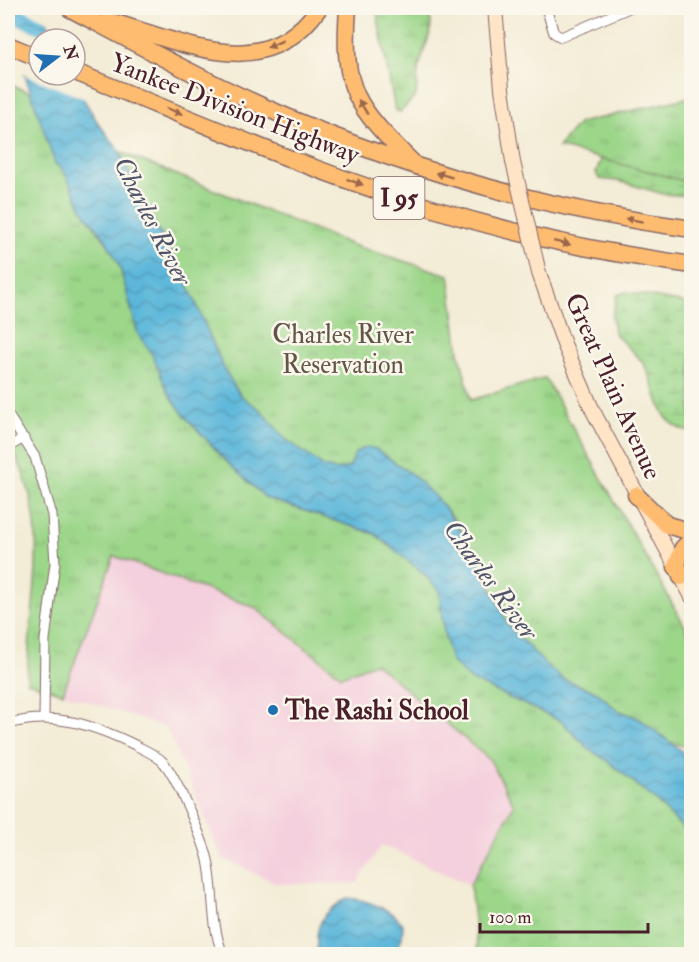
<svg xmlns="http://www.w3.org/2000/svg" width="699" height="962" font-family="'IM FELL Double Pica',serif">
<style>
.built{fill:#f4cfdd}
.wetland{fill:url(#wetland-marsh);stroke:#727a5a;stroke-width:1.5}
.park{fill:url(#park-tufts);stroke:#727a5a;stroke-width:1.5}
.water{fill:url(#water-waves);stroke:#536b82;stroke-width:1.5}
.pier{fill:#f3ecd6}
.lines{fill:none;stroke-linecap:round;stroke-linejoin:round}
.minor-casing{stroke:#856767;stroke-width:11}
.secondary-casing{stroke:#856767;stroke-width:16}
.motorway-casing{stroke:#856767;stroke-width:19}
.minor{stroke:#fff;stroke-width:9}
.secondary{stroke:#ffe4c6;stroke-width:14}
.motorway{stroke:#febc70;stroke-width:16}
.secondary-bridge-casing{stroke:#856767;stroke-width:16;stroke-linecap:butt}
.secondary-bridge{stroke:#ffe4c6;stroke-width:14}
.oneway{fill:#9b664a}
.poi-dot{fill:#1f6fb2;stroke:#fbf7ec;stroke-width:2}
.labels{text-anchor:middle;stroke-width:5;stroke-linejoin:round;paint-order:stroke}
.shield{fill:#fbf7ec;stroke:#7f6065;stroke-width:1.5}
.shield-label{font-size:24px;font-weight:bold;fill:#4a1f2b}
.street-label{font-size:26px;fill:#4a1f2b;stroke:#fbf7ec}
.park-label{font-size:26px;fill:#625647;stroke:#fbf7ec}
.poi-label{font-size:26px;font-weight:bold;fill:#4a1f2b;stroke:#fbf7ec;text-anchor:start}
.water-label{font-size:27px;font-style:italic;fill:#505468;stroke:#fbf7ec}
</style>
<defs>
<pattern id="wetland-marsh" width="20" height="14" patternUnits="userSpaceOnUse" patternTransform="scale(1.5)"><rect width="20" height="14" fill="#9bd689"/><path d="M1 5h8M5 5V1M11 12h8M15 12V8" fill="none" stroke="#87b776"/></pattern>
<pattern id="park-tufts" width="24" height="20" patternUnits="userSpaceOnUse" patternTransform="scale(1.5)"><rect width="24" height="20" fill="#9bd689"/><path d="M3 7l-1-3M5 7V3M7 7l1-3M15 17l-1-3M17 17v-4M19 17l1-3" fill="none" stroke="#87b776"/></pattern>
<pattern id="water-waves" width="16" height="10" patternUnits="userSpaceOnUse" patternTransform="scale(1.5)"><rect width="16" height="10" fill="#5cb7da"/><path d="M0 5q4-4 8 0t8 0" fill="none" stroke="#4e94b1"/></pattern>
</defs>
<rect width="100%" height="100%" fill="#fbf7ec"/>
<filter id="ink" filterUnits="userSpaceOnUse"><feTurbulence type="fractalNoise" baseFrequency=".0167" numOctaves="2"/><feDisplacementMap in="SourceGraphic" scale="12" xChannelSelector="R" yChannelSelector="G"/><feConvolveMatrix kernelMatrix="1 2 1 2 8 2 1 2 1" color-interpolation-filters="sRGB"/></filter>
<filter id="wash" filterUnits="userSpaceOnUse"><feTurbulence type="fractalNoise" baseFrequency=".008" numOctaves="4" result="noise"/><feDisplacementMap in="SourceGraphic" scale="24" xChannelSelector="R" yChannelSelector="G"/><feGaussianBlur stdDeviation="1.35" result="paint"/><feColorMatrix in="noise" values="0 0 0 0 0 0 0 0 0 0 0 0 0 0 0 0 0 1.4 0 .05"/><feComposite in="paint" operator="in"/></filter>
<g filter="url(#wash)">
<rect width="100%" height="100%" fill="#f3ecd6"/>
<!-- built -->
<path class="built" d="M114,555L254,607L341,676L375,663L490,760L514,805L470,885L382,845L357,883L277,884L222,858L167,728L63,693Z"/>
<!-- wetland -->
<path class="wetland" d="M376,8H427L431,22L430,33L418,69L416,96L400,112L395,110Z
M691,129V196L663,194L619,181L599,179L596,172L609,142Z
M626,292L691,304V432C655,426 659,388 643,363C635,351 622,344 614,332L612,316L617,295Z"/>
<!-- park -->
<path class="park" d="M8,84L32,93L57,164L62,168L86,215L110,247L120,267L138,334L152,354L168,392L184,415L229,464L266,498L375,534L422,572L439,590L444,632L451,660L471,680L561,721L590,750L608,761L654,799L691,836V954H478L470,885L514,805L490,760L375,663L341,676L254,607L114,556L63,693L27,682C29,595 56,523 8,442Z
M691,97V183L558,147L579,123Z
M120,152L352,245L449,275L459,352L471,400L545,378L691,637V747L671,743L638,718L617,710L597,692L563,679L543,662L508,625L474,551L457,522L414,476L376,449L354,456L350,467L335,470L324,467L284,438L268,418L240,395L224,369L183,273L138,195Z"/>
<!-- water -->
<path class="water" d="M8,8H41L56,39H39V75L78,90L98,123L120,152L138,195L183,273L224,369L240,395L262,411L284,438L324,467L335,470L350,467L355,453L367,447L376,449L414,476L442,504L474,551L508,625L543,662L563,679L597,692L617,710L638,718L691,758V836L654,799L608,761L590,750L561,721L471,680L451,661L444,632L439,590L422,572L375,534L266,498L229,464L184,415L168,392L152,354L138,334L120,267L103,235L86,215L62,168L55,164L26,78L8,45Z
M347,898C367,900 390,908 403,924L402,938L393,954H318C313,926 323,912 347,898Z"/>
<!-- pier -->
<path class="pier" d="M21,8H45L52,24Z
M8,21L52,39H39V75H74L87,100L20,73L8,51Z"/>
</g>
<g filter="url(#ink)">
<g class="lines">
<defs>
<path id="minor" d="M546,8L554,33L561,37L629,8
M8,415L35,457L52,515L55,563L45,640L44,719
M8,447L24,438
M8,724C53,711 94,725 135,745C144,750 155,754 162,761C175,773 204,842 208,860C215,892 210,924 223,954"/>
<path id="secondary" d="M495,8L502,89L513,162
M539,273L564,344L593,411L692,597"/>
<path id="motorway" d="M69,8C133,42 197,77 264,107C400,168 544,209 692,229
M348,8C342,92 355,105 413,163
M108,21C181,40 263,88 319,8
M8,45L39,58
M75,72C193,119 310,171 431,208C516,235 603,253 692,265
M636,495L667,525L692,532
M676,567L683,548L692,539
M681,577L692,571"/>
</defs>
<!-- minor casing -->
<use href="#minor" class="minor-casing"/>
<!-- secondary casing -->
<use href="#secondary" class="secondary-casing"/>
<!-- motorway casing -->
<use href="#motorway" class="motorway-casing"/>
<!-- minor -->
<use href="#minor" class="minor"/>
<!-- secondary -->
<use href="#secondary" class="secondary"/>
<!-- motorway -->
<use href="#motorway" class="motorway"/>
<defs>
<path id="secondary-bridge" d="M513,162L539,273"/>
</defs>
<!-- secondary-bridge casing -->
<use href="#secondary-bridge" class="secondary-bridge-casing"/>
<!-- secondary-bridge -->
<use href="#secondary-bridge" class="secondary-bridge"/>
</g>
<!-- one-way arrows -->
<defs><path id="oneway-solid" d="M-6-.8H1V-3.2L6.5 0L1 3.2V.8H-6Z" transform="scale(1.5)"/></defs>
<g class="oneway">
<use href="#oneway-solid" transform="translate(275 44) rotate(156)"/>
<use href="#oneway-solid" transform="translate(363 107) rotate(-122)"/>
<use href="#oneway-solid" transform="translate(174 111) rotate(22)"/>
<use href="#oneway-solid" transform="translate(444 175) rotate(-163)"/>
<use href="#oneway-solid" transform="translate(355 182) rotate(20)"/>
<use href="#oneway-solid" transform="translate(634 220) rotate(-170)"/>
<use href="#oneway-solid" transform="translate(562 243) rotate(12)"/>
</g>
</g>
<!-- markers -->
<circle class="poi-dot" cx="273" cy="710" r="6"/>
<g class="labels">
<!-- shield labels -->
<rect class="shield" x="373.5" y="177" width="51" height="42" rx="4.5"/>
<g class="shield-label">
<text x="399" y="206">I 95</text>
</g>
<!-- street labels -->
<g class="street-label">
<text transform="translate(235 108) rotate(21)" y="9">Yankee Division Highway</text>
<text transform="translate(614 386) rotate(66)" y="9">Great Plain Avenue</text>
</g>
<!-- park labels -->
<g class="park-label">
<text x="343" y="343">Charles River<tspan x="343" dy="30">Reservation</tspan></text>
</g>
<!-- poi labels -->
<g class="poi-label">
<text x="285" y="719">The Rashi School</text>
</g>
<!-- water labels -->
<g class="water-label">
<text transform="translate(153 221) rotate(63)" y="9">Charles River</text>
<text transform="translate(491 580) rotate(54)" y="9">Charles River</text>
</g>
</g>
<!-- margin -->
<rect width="699" height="962" fill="none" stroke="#fbf7ec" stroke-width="30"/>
<!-- north arrow -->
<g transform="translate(57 57) rotate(73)"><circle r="28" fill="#fbf7ec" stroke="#b4a19f" stroke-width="1.5"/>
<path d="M0-4.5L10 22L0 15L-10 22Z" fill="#1f6fb2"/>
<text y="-9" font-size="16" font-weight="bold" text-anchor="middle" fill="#4a1f2b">N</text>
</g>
<!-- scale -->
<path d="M480 923v9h168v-9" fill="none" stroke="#4a1f2b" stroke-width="3"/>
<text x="489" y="923" font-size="18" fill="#4a1f2b" stroke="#fbf7ec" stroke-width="4.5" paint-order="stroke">100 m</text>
</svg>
